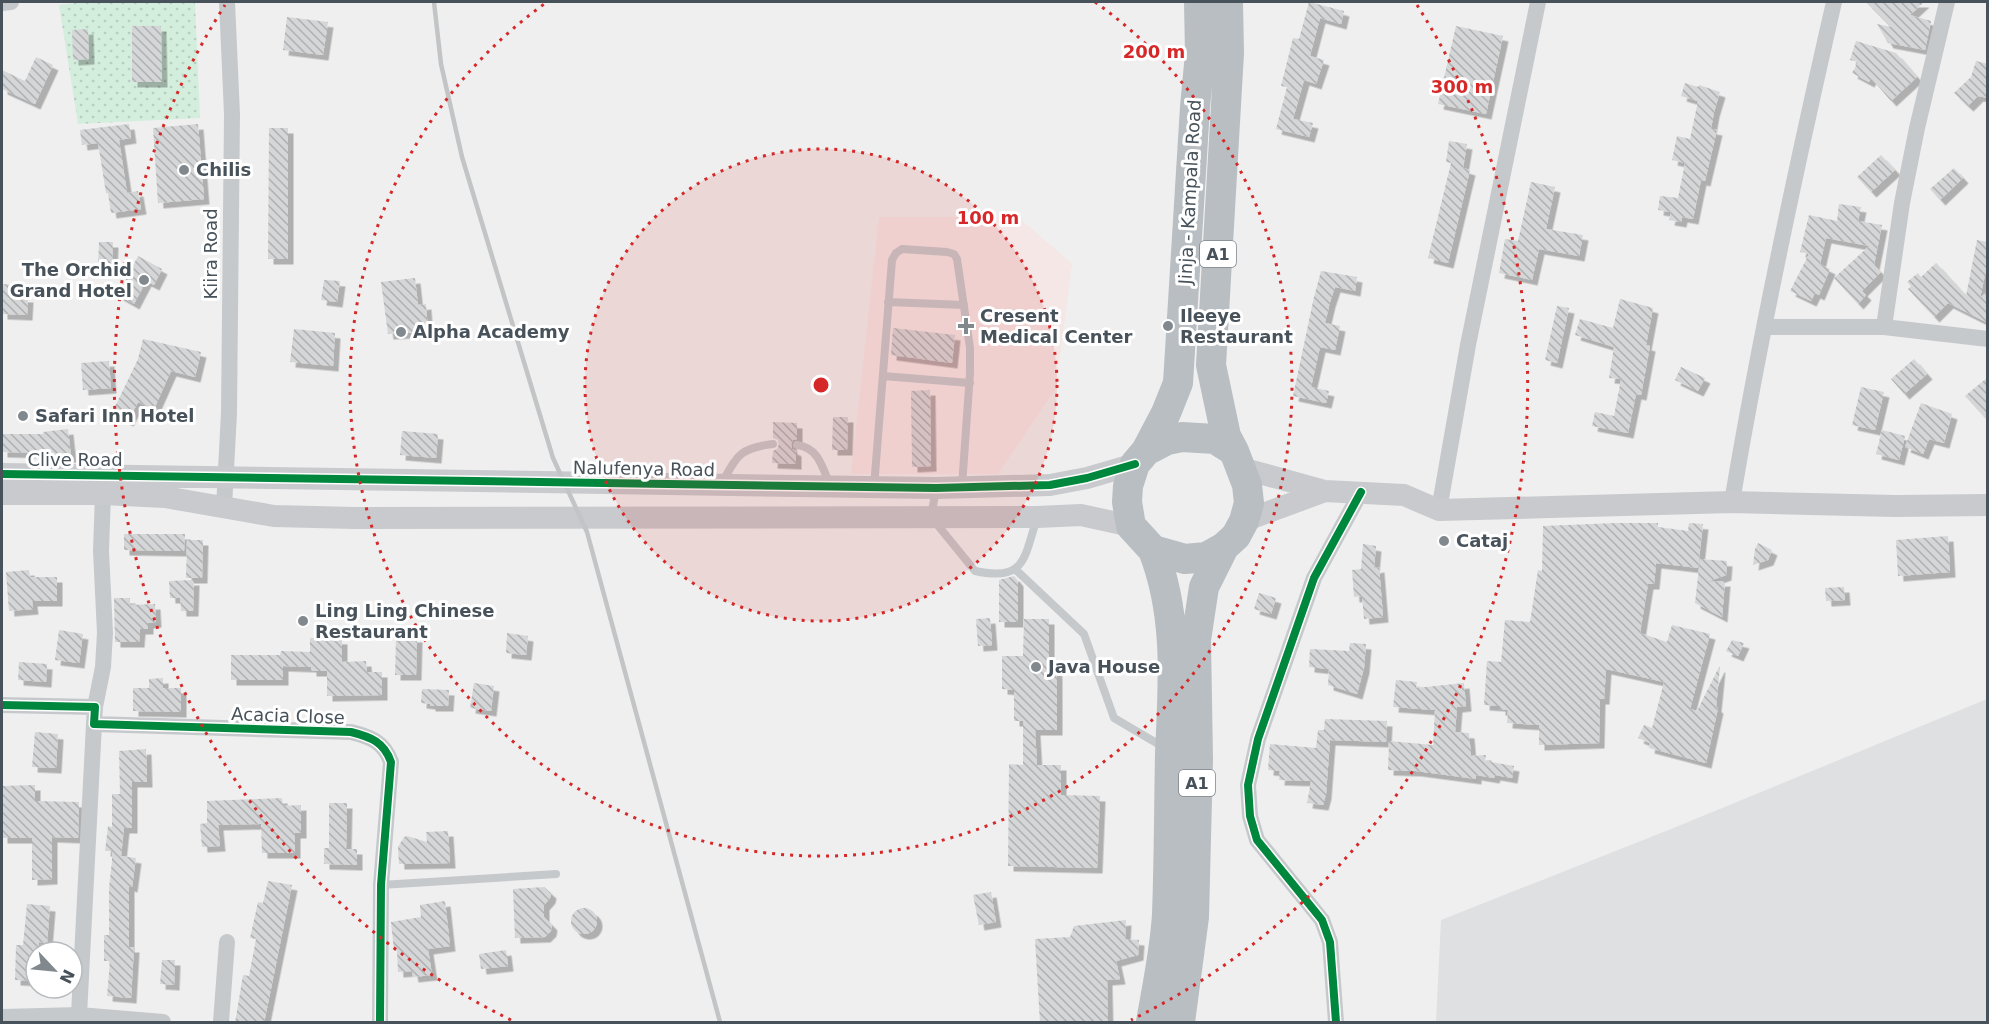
<svg xmlns="http://www.w3.org/2000/svg" width="1989" height="1024" font-family="'DejaVu Sans',sans-serif">
<style>
.medical{fill:#f4e7e6}
.airport{fill:#dfe0e2}
.grass{fill:url(#grass-dots)}
.building{fill:url(#building-back-hatch);filter:url(#shadow)}
.lines{fill:none;stroke-linecap:round;stroke-linejoin:round}
.lane{stroke:#c6c9cb;stroke-width:8}
.street{stroke:#c6c9cb;stroke-width:16}
.secondary{stroke:#c8cacd;stroke-width:22}
.highway{stroke:#b9bec2;stroke-width:30}
.rail{stroke:#c2c4c6;stroke-width:4.5}
.cycleway-casing{stroke:#fff;stroke-width:11}
.cycleway{stroke:#00873e;stroke-width:8}
.ring{fill:none;stroke:#d62828;stroke-width:3;stroke-dasharray:3 6}
.poi-dot{fill:#82898e;stroke:#fff;stroke-width:2}
.labels{text-anchor:middle;stroke-width:6;stroke-linejoin:round;paint-order:stroke}
.shield{fill:#fff;stroke:#7e868c;stroke-width:1.5}
.shield-label{font-size:16px;font-weight:bold;fill:#47525a}
.poi-label{font-size:18px;font-weight:bold;fill:#47525a;stroke:#fff;text-anchor:start}
.street-label{font-size:18px;fill:#47525a;stroke:#fff}
.centre{fill:#d62828;stroke:#fff;stroke-width:3}
.ring-label{font-size:18px;text-anchor:middle;font-weight:bold;fill:#d62828;stroke:#fff;stroke-width:6;stroke-linejoin:round;paint-order:stroke}
</style>
<defs>
<pattern id="grass-dots" width="8" height="8" patternUnits="userSpaceOnUse" patternTransform="scale(1.5)"><rect width="8" height="8" fill="#d4eedd"/><path d="M2 2h.1M6 6h.1" fill="none" stroke="#b7cec0" stroke-width="1.8" stroke-linecap="round"/></pattern>
<pattern id="building-back-hatch" width="6" height="6" patternUnits="userSpaceOnUse" patternTransform="scale(1.5)"><rect width="6" height="6" fill="#d5d6d7"/><path d="M-1 5l2 2M0 0l6 6M5-1l2 2" fill="none" stroke="#afb0b1"/></pattern>
<filter id="shadow"><feDropShadow dx="5.5" dy="5.5" stdDeviation="0" flood-color="#0004"/></filter>
</defs>
<rect width="100%" height="100%" fill="#efefef"/>
<!-- medical -->
<path class="medical" d="M879,217H1018L1072,264L1056,388L998,474H851Z"/>
<!-- airport -->
<path class="airport" d="M1987,699V1022H1436L1441,920L1671,829Z"/>
<!-- grass -->
<path class="grass" d="M83,2H195L200,118L78,124L59,5Z"/>
<!-- building -->
<path class="building" d="M1309,2L1344,11L1341,24L1320,18L1310,56L1324,60L1316,84L1304,80L1293,119L1313,123L1309,137L1276,129L1287,87L1281,86L1293,38L1299,39Z
M1866,2H1924L1910,15L1931,21L1925,50L1888,43L1877,24L1891,27Z
M287,17L328,22L323,55L283,50Z
M132,26H161L162,82H132Z
M1456,26L1503,36L1486,114L1438,104Z
M88,29L89,59L73,60L72,30Z
M1856,41L1896,53L1917,77L1891,101L1871,78L1869,82L1852,73L1858,62L1850,60Z
M36,57L53,65L35,104L2,89V70L25,81Z
M1976,61L1988,64V98L1978,96L1968,106L1954,93L1971,77Z
M1685,83L1698,87L1699,85L1720,92L1714,112L1711,129L1717,130L1705,181L1701,180L1693,219L1682,217L1681,222L1669,220L1671,212L1658,210L1660,196L1678,198L1685,163L1672,160L1677,136L1690,139L1698,101L1681,96Z
M129,124L131,138L119,140L127,193L138,191L141,209L111,213L108,193H106L98,143L82,145L80,130Z
M198,124L204,199L158,203L153,128Z
M269,128H288V259H268Z
M1449,141L1467,144L1463,168L1470,170L1448,263L1428,258L1451,163L1446,162Z
M1881,155L1895,170L1871,192L1857,177Z
M1954,168L1963,178L1940,200L1930,189Z
M1531,182L1555,187L1546,229L1583,235L1579,256L1539,249L1532,280L1499,273L1505,239L1518,241Z
M1839,204L1861,207L1858,221L1882,225L1874,265L1881,272L1862,291L1866,295L1858,304L1834,278L1869,246L1826,238L1820,264L1830,269L1819,295L1815,293L1811,301L1790,291L1809,254L1800,252L1809,215L1837,221Z
M1977,240L1988,242V261L1980,298L1988,291V323L1948,303L1934,317L1908,289L1911,286L1907,282L1918,273L1921,277L1936,263L1966,296Z
M99,242H113L112,267H98Z
M138,256L162,269L154,285L146,281L134,304L118,295Z
M1321,271L1357,277L1355,291L1335,287L1330,302L1325,323L1340,326L1335,350L1320,347L1311,387L1329,391L1326,403L1293,396L1314,297Z
M415,278L418,305L426,304L428,332L388,334L381,282Z
M324,280L340,281L337,302L321,300Z
M2,284L19,285V297H28L27,315L2,314Z
M1620,299L1653,308L1646,345L1650,346L1641,395L1636,394L1628,433L1592,426L1595,412L1614,416L1621,379L1609,378L1614,347L1575,335L1580,319L1613,328Z
M1557,306L1569,308L1557,363L1545,360Z
M893,328L955,335L952,363L891,355Z
M294,329L335,333L333,366L290,362Z
M143,339L201,352L195,377L171,371L154,409L138,402L128,421L112,413L138,359Z
M1914,359L1927,374L1904,394L1891,379Z
M109,361L111,388L83,390L81,363Z
M1681,367L1705,378L1698,391L1675,380Z
M1988,377V421L1965,396Z
M1861,387L1884,392L1875,430L1852,425Z
M930,390L931,466L912,467L911,391Z
M1921,403L1952,414L1944,443L1929,439L1923,454L1905,447Z
M833,417H848L847,450H832Z
M773,422L797,423V439L793,440L791,444L792,449L796,451V464L772,463L773,451L777,449L779,444L778,440L773,438Z
M68,429L71,457L46,460L45,453L2,452V434H43V432Z
M1882,430L1905,436L1899,460L1876,454Z
M402,431L438,434L436,458L400,455Z
M1616,523H1658V527L1688,531L1689,523L1703,524L1698,568L1656,563L1654,584H1648L1640,633L1667,642L1672,625L1710,634L1690,709L1697,711L1719,667H1720L1716,707L1718,708L1706,763L1649,748L1650,743L1638,738L1644,725L1652,728L1664,682L1606,669L1604,699H1600L1599,743L1539,745V725L1507,723L1508,710H1500V706L1484,705L1487,661L1501,662L1505,620L1530,622L1538,570L1542,571L1543,526Z
M124,534H185L184,551L124,550Z
M1948,536L1950,572L1898,576L1896,540Z
M187,540H203L202,578H186Z
M1758,543L1772,550L1768,560L1753,565L1755,549Z
M1363,544L1376,546L1374,568L1379,567L1383,617L1364,619L1362,596L1354,597L1352,570L1361,569Z
M1700,559L1727,561L1726,575L1707,582L1725,581L1722,617L1695,603Z
M29,570L30,577H57V601H32L33,609L9,611L6,572Z
M1014,576L1018,581V622H999V580Z
M194,580L193,611H181L180,598H170L169,581Z
M1844,587L1845,600L1826,601L1825,588Z
M1259,593L1276,598L1271,614L1254,609Z
M114,598H130V605L155,604L156,622L148,623V629H140L139,642H115Z
M990,618L992,645L978,646L976,619Z
M1024,619H1049V664H1056L1057,674V730H1035L1037,765H1061V795L1100,796L1097,868L1008,866L1009,764L1023,765V721H1014V690L1002,689V656H1023Z
M59,630L83,634L79,663L55,660Z
M507,633L528,636L526,655L506,653Z
M396,637H417L416,675H395Z
M310,638L342,639V662L366,661L367,672H382V695L327,696V671H311V667L283,666V680H231V655H280L281,651L310,652Z
M1732,640L1744,643L1738,656L1726,651Z
M1350,643L1366,644L1364,668L1357,694L1328,685L1329,669L1309,667L1310,649L1349,651Z
M19,662L47,664L46,682L18,680Z
M163,678V688H181V712L133,711V688H149V679Z
M1396,680L1417,682L1416,688L1464,683L1466,706L1457,707L1455,732L1469,733L1471,756L1486,755L1485,761L1514,766L1512,778L1495,775L1494,778L1476,775V779L1416,771L1388,770L1389,741L1433,745L1435,710L1393,707Z
M474,683L494,686L491,711L470,708Z
M422,689L449,690L448,706H430V704L421,703Z
M1325,719L1387,721L1386,742L1330,740L1326,794L1323,805L1307,803L1311,781L1279,780L1280,771L1268,770L1270,744L1316,748L1318,730H1324Z
M35,732L58,734L56,768L32,767Z
M146,749L147,782H132V828H124L121,856L136,858L132,887L129,886V947H134L131,998L107,996L110,961H104V935H109V888L112,861V851H105L108,826L112,827V794H120L119,751Z
M35,785V801L79,802L78,838L52,837V879L32,880V838H2V786Z
M282,798L283,806L301,805V833H295V853H262L261,824L218,825L220,846L202,847L200,824L207,823V801Z
M329,803H347L346,849H357V865L324,864V848H329Z
M448,831L450,863L399,864L398,847L404,837L407,836L427,842L426,832Z
M268,881L292,885L264,1023H235L243,975L249,976L256,939L250,938L258,902L263,903Z
M544,887L551,893L550,898L544,905V917L552,925L551,931L545,937L515,938L513,889Z
M991,892L996,922L979,925L973,895Z
M445,901L450,946L428,949L432,975L413,977L412,971L398,972L397,951H394L391,922L421,917L420,905Z
M27,904L50,906L47,943L39,942L38,952H36V981L15,980L16,945H23Z
M571 921a13 13 0 1 1 26 0a13 13 0 1 1-26 0Z
M1126,920L1125,939L1139,940L1138,955L1116,961L1120,979L1107,980L1108,1023H1040L1035,939L1070,937L1074,926Z
M506,950L508,966L481,969L479,954Z
M162,960H175L174,985L160,984Z"/>
<g class="lines">
<!-- lane -->
<path class="lane" d="M888,302L964,305
M883,376L970,383
M797,445C819,448 822,467 830,485
M723,481C738,454 741,448 773,444
M874,487L892,260L896,253L902,249L947,252L954,254L957,259L970,348V373L962,486
M936,489L931,517L975,571C1026,582 1024,558 1037,518
M1016,570L1084,634L1114,718L1165,748
M381,885L556,874"/>
<!-- street -->
<path class="street" d="M2,3L11,2
M1764,327H1884L1988,339
M1884,327L1902,203L1917,128L1947,2
M1732,502C1760,334 1796,168 1834,2
M224,507L229,413L232,114L227,2
M1439,510L1468,345L1538,2
M2,705L95,707L94,724L351,732C371,737 384,742 391,762L381,885L380,1022
M95,707L103,667L105,633L101,551L103,494
M79,1015L163,1022
M2,1017L79,1015L94,724
M221,1022L227,942
M1336,1022L1330,942L1322,920L1257,840L1250,816L1248,785L1258,739L1314,578L1361,492"/>
<!-- secondary -->
<path class="secondary" d="M1241,468L1325,491L1404,495L1439,510L1732,502L1895,506L1988,505
M2,474L936,488L1050,485L1087,478L1135,464
M2,494H103L165,497L274,516L355,518L1037,517L1081,515L1131,526
M1244,521L1325,491"/>
<!-- highway -->
<path class="highway" d="M1228,2L1229,53L1211,365L1226,436L1234,451
M1146,451L1167,440L1182,437L1215,439L1234,451L1247,485L1249,503L1244,521L1236,536L1224,547L1206,557L1185,559L1153,550L1131,526L1127,502L1128,486L1135,464L1146,451L1166,413L1178,383L1195,107L1200,54L1199,2
M1151,1022C1157,987 1165,950 1167,914C1169,860 1169,807 1170,754C1173,684 1179,617 1153,550
M1180,1022L1194,917L1198,760L1196,640L1204,587L1224,547"/>
<!-- rail -->
<path class="rail" d="M434,2L441,64L462,157L553,458L587,532L720,1022"/>
<defs>
<path id="cycleway" d="M2,474L936,488L1050,485L1087,478L1135,464
M2,705L95,707L94,724L351,732C371,737 384,742 391,762L381,885L380,1022
M1336,1022L1330,942L1322,920L1257,840L1250,816L1248,785L1258,739L1314,578L1361,492"/>
</defs>
<!-- cycleway casing -->
<use href="#cycleway" class="cycleway-casing"/>
<!-- cycleway -->
<use href="#cycleway" class="cycleway"/>
</g>
<!-- distance rings -->
<circle cx="821" cy="385" r="236" fill="#d62828" fill-opacity=".12"/>
<g class="ring">
<circle cx="821" cy="385" r="236"/>
<path d="M1095 2A471 471 0 1 1 547 2"/>
<path d="M511 1020A707 707 0 0 1 225 5M1417 5A707 707 0 0 1 1131 1020"/>
</g>
<!-- markers -->
<g class="poi-dot">
<circle cx="184" cy="170" r="6"/>
<circle cx="144" cy="280" r="6"/>
<path d="M963 317h6v6h6v6h-6v6h-6v-6h-6v-6h6z"/>
<circle cx="1168" cy="326" r="6"/>
<circle cx="401" cy="332" r="6"/>
<circle cx="23" cy="416" r="6"/>
<circle cx="1444" cy="541" r="6"/>
<circle cx="303" cy="621" r="6"/>
<circle cx="1036" cy="667" r="6"/>
</g>
<g class="labels">
<!-- shield labels -->
<g class="shield">
<rect x="1200" y="241" width="36" height="26" rx="4.5"/>
<rect x="1179" y="770" width="36" height="26" rx="4.5"/>
</g>
<g class="shield-label">
<text x="1218" y="260">A1</text>
<text x="1197" y="789">A1</text>
</g>
<!-- poi labels -->
<g class="poi-label">
<text x="196" y="176">Chilis</text>
<text x="132" y="276" text-anchor="end">The Orchid<tspan x="132" dy="21">Grand Hotel</tspan></text>
<text x="980" y="322">Cresent<tspan x="980" dy="21">Medical Center</tspan></text>
<text x="1180" y="322">Ileeye<tspan x="1180" dy="21">Restaurant</tspan></text>
<text x="413" y="338">Alpha Academy</text>
<text x="35" y="422">Safari Inn Hotel</text>
<text x="1456" y="547">Cataj</text>
<text x="315" y="617">Ling Ling Chinese<tspan x="315" dy="21">Restaurant</tspan></text>
<text x="1048" y="673">Java House</text>
</g>
<!-- street labels -->
<g class="street-label">
<text transform="translate(1190 192) rotate(-87)" y="6">Jinja - Kampala Road</text>
<text transform="translate(211 254) rotate(-90)" y="6">Kiira Road</text>
<text x="75" y="466">Clive Road</text>
<text transform="translate(644 469) rotate(1)" y="6">Nalufenya Road</text>
<text transform="translate(288 716) rotate(2)" y="6">Acacia Close</text>
</g>
</g>
<circle cx="821" cy="385" r="9" class="centre"/>
<g class="ring-label">
<text x="1154" y="58">200 m</text>
<text x="1462" y="93">300 m</text>
<text x="988" y="224">100 m</text>
</g>
<!-- border -->
<rect width="1989" height="1024" fill="none" stroke="#47525a" stroke-width="6"/>
<!-- north arrow -->
<g transform="translate(54 970) rotate(116)"><circle r="28" fill="#ffffff" stroke="#b5babd" stroke-width="1.5"/>
<path d="M0-4.5L10 22L0 15L-10 22Z" fill="#82898e"/>
<text y="-9" font-size="16" font-weight="bold" text-anchor="middle" fill="#47525a">N</text>
</g>
</svg>
